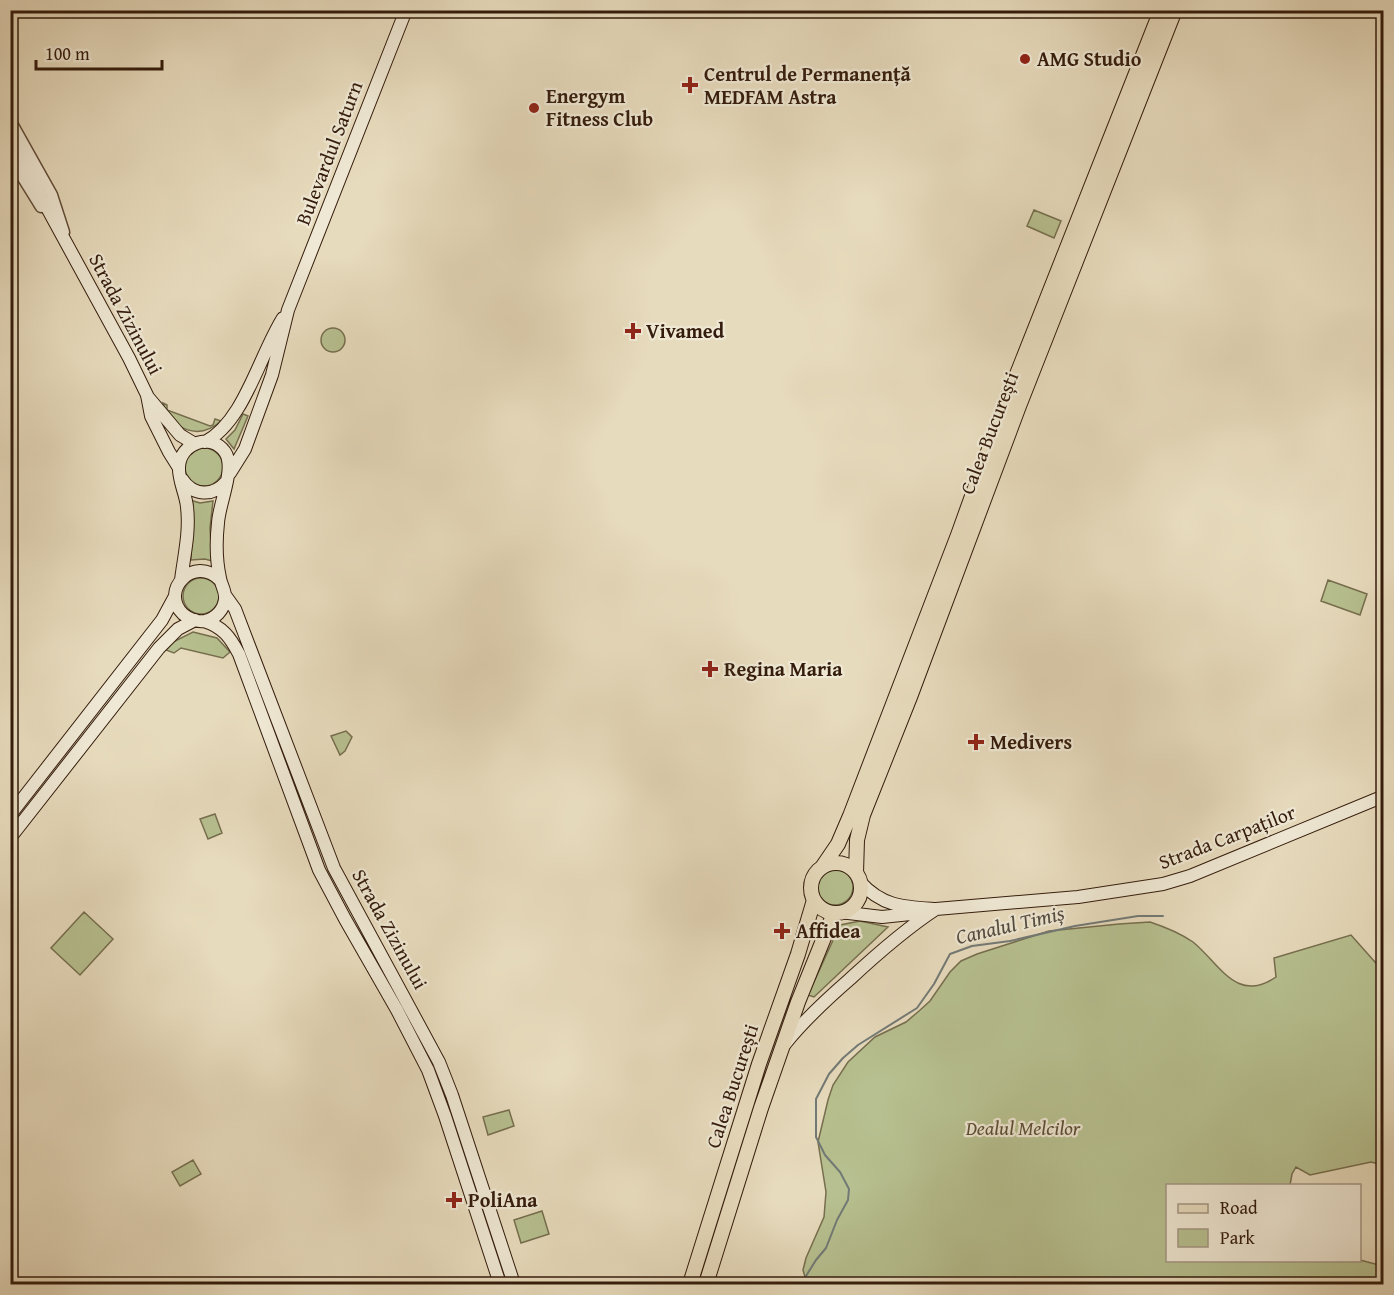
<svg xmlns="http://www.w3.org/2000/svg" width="1394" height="1295" font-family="'Gentium Book Plus',serif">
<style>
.green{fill:#b7c090;stroke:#766e4e;stroke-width:1.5}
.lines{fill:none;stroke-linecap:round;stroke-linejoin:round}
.stream{stroke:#727a76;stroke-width:2}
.tertiary-casing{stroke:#614c38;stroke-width:13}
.secondary-casing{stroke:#341c0c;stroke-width:14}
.primary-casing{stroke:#341c0c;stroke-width:16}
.tertiary{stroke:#efe8d4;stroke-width:10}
.secondary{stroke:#efe8d4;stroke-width:12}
.primary{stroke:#e7dbbd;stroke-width:14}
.poi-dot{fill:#8f2418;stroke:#efe8d4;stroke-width:2}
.labels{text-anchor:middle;stroke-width:4.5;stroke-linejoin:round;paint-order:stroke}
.poi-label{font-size:20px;font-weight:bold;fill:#341c0c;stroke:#efe8d4;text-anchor:start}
.street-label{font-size:20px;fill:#341c0c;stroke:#efe8d4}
.park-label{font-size:20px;font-style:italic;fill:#5b4d34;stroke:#efe8d4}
.water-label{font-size:21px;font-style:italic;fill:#534b41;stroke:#efe8d4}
</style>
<rect width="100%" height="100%" fill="#e7dbbd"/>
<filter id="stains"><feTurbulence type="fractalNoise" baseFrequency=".00333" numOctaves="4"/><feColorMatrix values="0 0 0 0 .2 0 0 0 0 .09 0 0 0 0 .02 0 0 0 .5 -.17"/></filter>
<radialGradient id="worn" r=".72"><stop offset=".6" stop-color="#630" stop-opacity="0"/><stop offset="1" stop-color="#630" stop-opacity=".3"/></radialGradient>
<!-- green -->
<path class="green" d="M1034,210L1061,221L1054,238L1027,226Z
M321 340a12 12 0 1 1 24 0a12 12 0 1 1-24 0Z
M163,403L167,405V410L210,426L213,425L215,419L221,421C199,441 171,430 163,403Z
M243,414L248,416L234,449L226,439L235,430Z
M185 467a19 19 0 1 1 38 0a19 19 0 1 1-38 0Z
M190,500L200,503L213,501L210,528L212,561L205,559L191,560L192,529Z
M183 596a18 18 0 1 1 36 0a18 18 0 1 1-36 0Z
M1328,580L1367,594L1360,615L1321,601Z
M193,632L217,638L230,652L223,658L181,648L174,653L166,650L173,642Z
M346,731L352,737L345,751L340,755L331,736Z
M215,814L222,833L208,839L200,819Z
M817 887a18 18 0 1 1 36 0a18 18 0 1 1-36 0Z
M84,912L113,939L80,975L51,948Z
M860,921L888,927L814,997L808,995L840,925Z
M1150,922C1165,927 1180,933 1193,942C1220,964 1236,1004 1276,977L1274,958L1351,935L1383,971V1165L1371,1162L1310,1175L1296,1167L1292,1174L1290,1185L1168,1186V1260H1360L1383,1266V1284H807L803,1270L806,1258L824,1217L826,1192L818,1142L828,1100L833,1085L848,1062L875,1037L906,1022L919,1011L930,1001L950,972L961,961L977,954L1049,931L1119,924Z
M509,1110L514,1126L488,1135L483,1117Z
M193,1160L201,1174L180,1186L172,1172Z
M542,1211L549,1234L521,1243L514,1220Z"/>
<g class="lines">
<!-- stream -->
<path class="stream" d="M801,1284L816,1260L826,1248L837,1220L848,1200L849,1189L840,1172L825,1155L816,1137V1099L829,1074L843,1058L858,1045L917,1008L934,984L950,954L972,946L1010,941L1075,926L1138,916H1163"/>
<defs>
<path id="tertiary" d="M10,120L52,195L64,232
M10,157L41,207"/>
<path id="secondary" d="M10,140L129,358L147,395L151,416L169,452L179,468
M147,396L180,435L195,444
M205,442C244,422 259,356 283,318
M230,473L245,449L272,375L288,310L406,10
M182,479C193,496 213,497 226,482
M181,580C184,556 190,532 187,507C186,494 178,480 179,467C180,443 211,432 225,452C236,468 219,503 218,523C216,541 216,560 220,578C221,585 226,591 225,599C224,610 215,619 205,621C197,622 189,619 183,614C159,591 194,554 220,580
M225,595L235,609L334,868L439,1062L452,1095L514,1284
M204,621C223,627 230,637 239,654L319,870L345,919L397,1010L428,1070L445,1116L500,1284
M10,815L162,620L175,596
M10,838L159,648L178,629L195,620
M860,882C883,907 904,907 936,909L1078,897L1163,884L1190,876L1384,796
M840,912L882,917L920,913
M785,1044C804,1020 827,999 850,979C877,954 904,930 936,909"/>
<path id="primary" d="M811 888a25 25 0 1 1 50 0a25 25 0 1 1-50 0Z
M823,866L838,844L850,816L958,535L1006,402L1161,10
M856,873L857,840L863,815L910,697L1019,406L1175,10
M690,1284L759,1064L798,954L814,900
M706,1284L761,1108L798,1002L834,913"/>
</defs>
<!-- tertiary casing -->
<use href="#tertiary" class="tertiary-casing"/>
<!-- secondary casing -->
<use href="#secondary" class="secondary-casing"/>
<!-- primary casing -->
<use href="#primary" class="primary-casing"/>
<!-- tertiary -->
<use href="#tertiary" class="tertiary"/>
<!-- secondary -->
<use href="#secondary" class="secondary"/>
<!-- primary -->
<use href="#primary" class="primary"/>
</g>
<!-- markers -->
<g class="poi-dot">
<circle cx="1025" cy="59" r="6"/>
<path d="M687 76h6v6h6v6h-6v6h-6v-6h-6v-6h6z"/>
<circle cx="534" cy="108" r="6"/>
<path d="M630 322h6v6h6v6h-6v6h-6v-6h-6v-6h6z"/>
<path d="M707 660h6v6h6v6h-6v6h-6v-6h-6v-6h6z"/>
<path d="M973 733h6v6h6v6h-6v6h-6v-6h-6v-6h6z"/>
<path d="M779 922h6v6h6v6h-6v6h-6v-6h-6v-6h6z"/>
<path d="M451 1191h6v6h6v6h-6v6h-6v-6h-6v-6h6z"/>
</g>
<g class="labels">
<!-- poi labels -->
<g class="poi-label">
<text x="1037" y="66">AMG Studio</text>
<text x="704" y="81">Centrul de Permanență<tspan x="704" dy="23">MEDFAM Astra</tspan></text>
<text x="546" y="103">Energym<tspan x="546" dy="23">Fitness Club</tspan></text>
<text x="646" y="338">Vivamed</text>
<text x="724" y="676">Regina Maria</text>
<text x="990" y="749">Medivers</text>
<text x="796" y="938">Affidea</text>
<text x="468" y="1207">PoliAna</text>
</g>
<!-- street labels -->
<g class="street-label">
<text transform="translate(329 153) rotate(-69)" y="7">Bulevardul Saturn</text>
<text transform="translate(126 314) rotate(62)" y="7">Strada Zizinului</text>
<text transform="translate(989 433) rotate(-69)" y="7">Calea București</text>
<text transform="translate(1227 837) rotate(-21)" y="7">Strada Carpaților</text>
<text transform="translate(390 929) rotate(61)" y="7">Strada Zizinului</text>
<text transform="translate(732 1086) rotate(-72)" y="7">Calea București</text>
</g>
<!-- park labels -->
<g class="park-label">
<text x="1023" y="1135">Dealul Melcilor</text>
</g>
<!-- water labels -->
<g class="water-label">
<text transform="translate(1010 925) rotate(-13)" y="7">Canalul Timiș</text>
</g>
</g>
<!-- margin -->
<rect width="1394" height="1295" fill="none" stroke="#e7dbbd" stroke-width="36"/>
<rect x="12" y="12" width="1370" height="1271" fill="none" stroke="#341c0c" stroke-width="3"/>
<rect x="18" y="18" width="1358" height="1259" fill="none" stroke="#341c0c" stroke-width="1.5"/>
<!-- legend -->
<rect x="1166" y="1184" width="195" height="78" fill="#efe8d4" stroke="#a49684" stroke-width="1.5"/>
<rect x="1178" y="1204" width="30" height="9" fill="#e7dbbd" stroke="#a49684" stroke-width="1.5"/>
<text x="1220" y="1214" font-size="18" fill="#341c0c">Road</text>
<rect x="1178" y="1229" width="30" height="18" fill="#b7c090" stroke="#a49684" stroke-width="1.5"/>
<text x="1220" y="1244" font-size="18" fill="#341c0c">Park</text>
<!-- scale -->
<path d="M36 60v9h126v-9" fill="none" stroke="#341c0c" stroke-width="3"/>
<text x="45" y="60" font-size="18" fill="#341c0c" stroke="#efe8d4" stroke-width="4.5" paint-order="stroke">100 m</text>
<rect width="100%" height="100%" filter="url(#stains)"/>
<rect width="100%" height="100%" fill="url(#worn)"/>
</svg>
